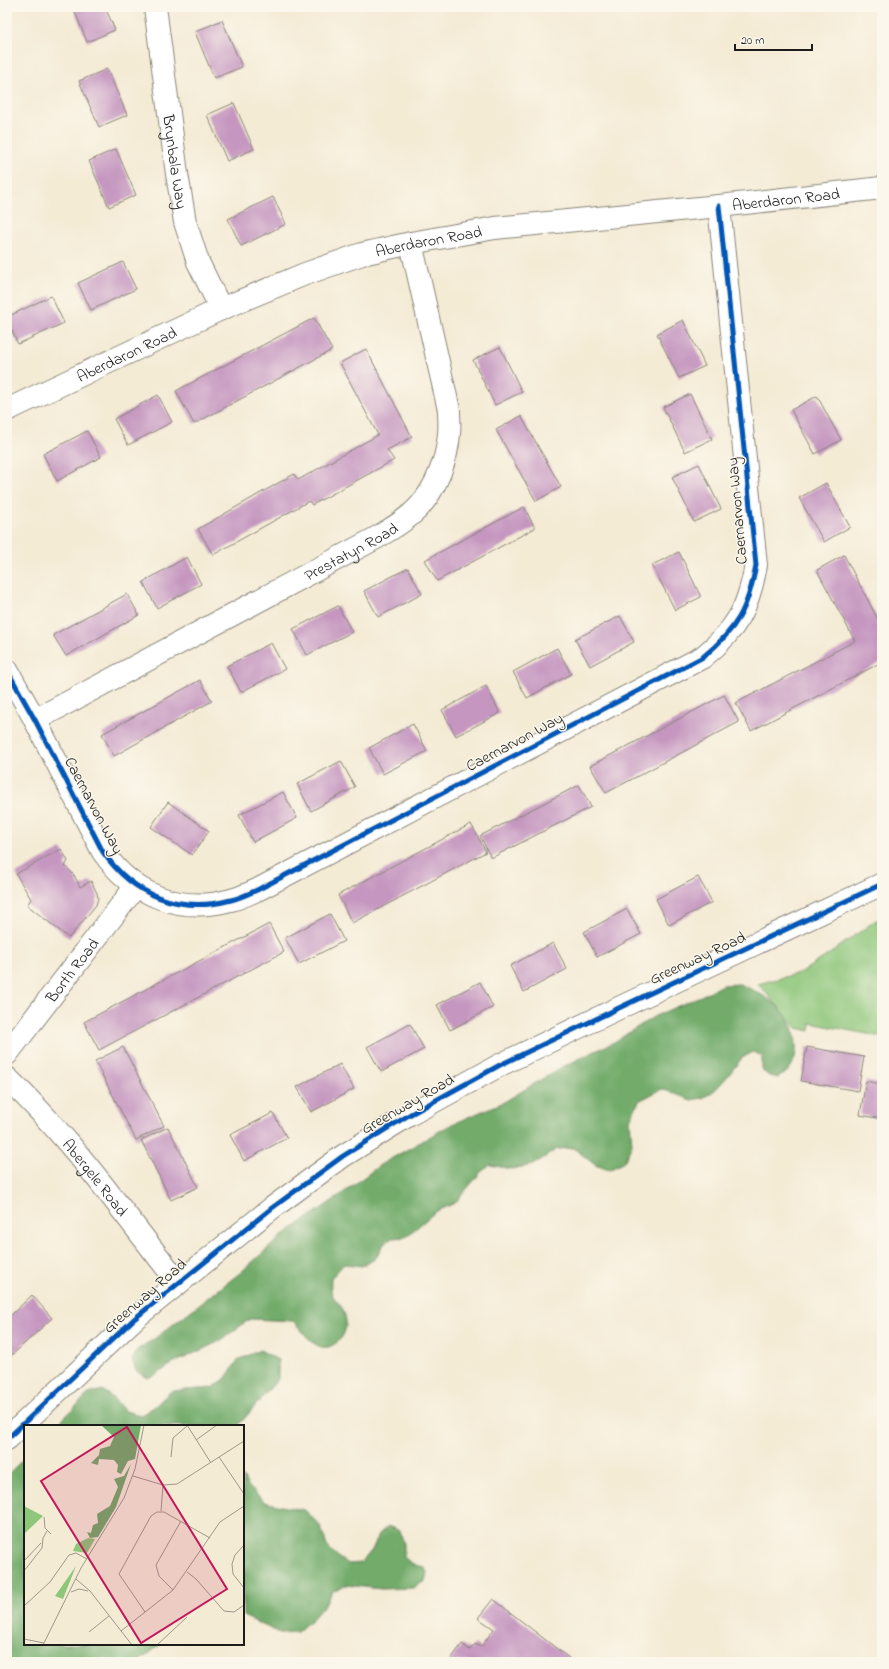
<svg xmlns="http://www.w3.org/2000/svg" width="889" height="1669" font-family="'Indie Flower',sans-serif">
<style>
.green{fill:#8ec67a;stroke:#55714b}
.forest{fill:#72ab6a;stroke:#476443}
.building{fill:#c596c0}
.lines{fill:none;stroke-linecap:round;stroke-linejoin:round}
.street-casing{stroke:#888478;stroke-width:24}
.secondary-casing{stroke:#888478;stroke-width:24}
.street{stroke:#fff;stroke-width:22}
.secondary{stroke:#fff;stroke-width:22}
.cycleway-casing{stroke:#fbf7ec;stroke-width:8}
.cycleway{stroke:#0057b8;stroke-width:5}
.labels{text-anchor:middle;stroke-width:3;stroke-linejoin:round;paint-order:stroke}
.street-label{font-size:16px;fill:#1c1c1c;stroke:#fbf7ec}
.inset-road{fill:none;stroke:#9e988b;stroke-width:1}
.view{fill:#c2185b;fill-opacity:0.15;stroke:#c2185b;stroke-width:2}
.inset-edge{fill:none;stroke:#1c1c1c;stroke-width:2}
</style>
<rect width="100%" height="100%" fill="#fbf7ec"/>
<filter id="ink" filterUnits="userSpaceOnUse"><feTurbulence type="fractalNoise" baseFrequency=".025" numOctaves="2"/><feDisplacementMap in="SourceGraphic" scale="8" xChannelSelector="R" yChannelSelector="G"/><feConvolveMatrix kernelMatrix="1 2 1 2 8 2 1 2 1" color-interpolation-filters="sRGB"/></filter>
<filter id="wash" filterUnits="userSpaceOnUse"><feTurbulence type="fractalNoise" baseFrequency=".012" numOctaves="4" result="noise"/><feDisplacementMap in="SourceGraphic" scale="16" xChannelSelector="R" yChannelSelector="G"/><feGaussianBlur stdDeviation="0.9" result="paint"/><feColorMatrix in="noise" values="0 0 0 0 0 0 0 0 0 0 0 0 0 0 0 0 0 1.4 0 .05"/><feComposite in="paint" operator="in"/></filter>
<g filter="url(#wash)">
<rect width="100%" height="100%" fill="#f4ebd5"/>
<!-- green -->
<path class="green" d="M876,920L882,921V1037L811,1023L810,1031L797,1028L758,984L800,973L828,955Z"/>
<!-- forest -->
<path class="forest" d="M739,984C752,989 764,995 775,1004C793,1018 805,1051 788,1071C785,1073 781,1076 778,1078L769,1076L762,1070V1056L753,1052L742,1058L727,1077L715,1090L703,1098L691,1100L662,1089L639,1101L630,1120L632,1145L624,1162L609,1170L595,1165L574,1148L557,1149L533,1165L511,1169L490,1165L481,1172L455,1203L435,1212L406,1237L392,1238L383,1245L375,1259L362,1266L344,1264L331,1278C331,1283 330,1291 333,1296C335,1300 340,1304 342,1308C349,1321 347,1335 336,1343C317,1358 304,1331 293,1321L250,1319L220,1341L172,1364L154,1376L147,1378L136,1371L132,1360L137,1350L154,1339L240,1273L282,1236L335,1199L380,1165L452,1124L504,1102L562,1067L614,1042L655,1016L701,996L722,985Z
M260,1350L278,1360V1379L238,1426H56L88,1394L103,1390L112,1397L125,1411L141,1415L154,1407L171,1391L212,1388L225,1379L238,1360Z
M25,1457V1644H161L138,1662H7V1475Z
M243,1477L249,1487L265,1502L286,1507L305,1510L321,1527L327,1546L339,1558L349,1564L361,1563L372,1550L379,1534L388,1526L400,1531L404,1544V1557L413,1565L424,1567L427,1572L425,1581L413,1588L381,1589L346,1585L333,1591L326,1603L312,1619L297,1632L280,1633L243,1616Z"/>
<g id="blocks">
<!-- building -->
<path class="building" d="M73,7H105L115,30L87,42Z
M222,20L242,67L214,78L195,32Z
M107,69L127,115L99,127L79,81Z
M234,103L254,149L227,161L207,115Z
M116,149L136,195L109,207L89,161Z
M273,197L286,224L241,246L228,219Z
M123,262L136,289L91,310L78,283Z
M51,296L64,323L18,344L7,320V317Z
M314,318L332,350L194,424L176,391Z
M683,320L705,366L679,378L657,334Z
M500,347L522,392L495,405L473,360Z
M366,349L412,437L387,450L394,460L312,505L309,501L213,555L198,529L294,474L298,480L378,435L340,363Z
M690,394L712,439L685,452L663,407Z
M158,395L172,422L128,445L114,419Z
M817,396L841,440L815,454L791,410Z
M521,416L561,487L536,501L496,430Z
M87,431L101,457L57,481L43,454Z
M699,464L721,509L694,522L672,477Z
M826,483L850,527L824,542L799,498Z
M524,507L535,528L437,581L425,560Z
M679,552L701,597L675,610L652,565Z
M844,555L882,627V662L751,731L736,703L855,641L817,570Z
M187,557L201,584L157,608L143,582Z
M408,568L422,594L378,617L364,591Z
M127,594L139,615L66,656L53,635Z
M338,606L352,632L307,655L293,629Z
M620,616L634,642L590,666L575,639Z
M271,643L285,669L241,692L227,666Z
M557,648L571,674L527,698L513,672Z
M200,680L212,701L114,756L102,734Z
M486,686L500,713L456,736L442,710Z
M724,695L739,722L606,793L590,766Z
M413,724L427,751L383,774L369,748Z
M341,761L355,787L311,811L297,784Z
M579,785L591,807L491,858L480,836Z
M283,792L297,818L253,842L239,815Z
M168,802L209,831L192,855L151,827Z
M471,824L486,852L352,923L338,895Z
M61,849L68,861L65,866L74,875L80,887L91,881L97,893L98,898L96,905L69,938L27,905L31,899L16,874Z
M698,877L712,902L669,925L656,899Z
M627,909L641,934L597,957L584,932Z
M330,914L344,941L299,964L285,938Z
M269,924L284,952L99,1050L84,1022Z
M553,943L567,969L524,992L510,966Z
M480,982L493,1007L450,1030L437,1005Z
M410,1024L424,1049L381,1072L367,1047Z
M123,1047L164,1126L136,1140L95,1061Z
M807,1047L864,1057L858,1091L801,1081Z
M340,1064L354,1089L311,1112L297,1087Z
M866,1081L882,1084V1119L860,1115Z
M273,1113L287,1138L244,1161L230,1135Z
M168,1127L198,1187L171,1200L141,1140Z
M32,1295L52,1318L12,1355L7,1349V1319Z
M493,1599L574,1662H449L462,1644L470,1650L475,1644L481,1647L494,1629L478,1618Z"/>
</g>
</g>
<g filter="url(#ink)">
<use href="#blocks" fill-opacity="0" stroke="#888478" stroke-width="1"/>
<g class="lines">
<defs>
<g id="street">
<path id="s1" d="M155,7L177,174L185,222L198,262L221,309"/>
<path id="s2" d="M7,410L221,309L305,274L362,254L411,243L495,228L719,206L882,188"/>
<path d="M7,670L35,720L103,852C133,895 179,914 231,900C240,898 250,893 259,889L703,657C737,629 748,609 756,565L719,206"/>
<path id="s3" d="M35,720L376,538C391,529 407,520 419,507C436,488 447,460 449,434C450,426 449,418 449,410L411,243"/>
<path id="s4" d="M7,1054L136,886"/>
<path id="s5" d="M7,1078C72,1139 123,1213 178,1282"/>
</g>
<path id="secondary" d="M7,1439L134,1319L272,1208L343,1156L409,1115L500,1065L623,1006L882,884"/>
</defs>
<!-- street casing -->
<use href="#street" class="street-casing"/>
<!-- secondary casing -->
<use href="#secondary" class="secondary-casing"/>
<!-- street -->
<use href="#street" class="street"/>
<!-- secondary -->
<use href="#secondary" class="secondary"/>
<defs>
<path id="cycleway" d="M7,670L35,720L103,852C133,895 179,914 231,900C240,898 250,893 259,889L703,657C737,629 748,609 756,565L719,206
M7,1439L134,1319L272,1208L343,1156L409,1115L500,1065L623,1006L882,884"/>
</defs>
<!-- cycleway casing -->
<use href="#cycleway" class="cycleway-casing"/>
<!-- cycleway -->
<use href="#cycleway" class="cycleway"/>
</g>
</g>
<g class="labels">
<!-- street labels -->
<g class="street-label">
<text dy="6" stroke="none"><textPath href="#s1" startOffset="156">Brynbala Way</textPath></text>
<text dy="6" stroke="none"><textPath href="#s2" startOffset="816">Aberdaron Road</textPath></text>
<text dy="6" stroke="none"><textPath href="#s2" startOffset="456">Aberdaron Road</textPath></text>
<text dy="6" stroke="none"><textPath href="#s2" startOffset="132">Aberdaron Road</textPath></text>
<text transform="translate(736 511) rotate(-95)" y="6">Caernarvon Way</text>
<text dy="6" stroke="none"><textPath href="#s3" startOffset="358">Prestatyn Road</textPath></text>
<text transform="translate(514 741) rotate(-28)" y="6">Caernarvon Way</text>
<text transform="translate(95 805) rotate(62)" y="6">Caernarvon Way</text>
<text transform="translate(697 957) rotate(-25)" y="6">Greenway Road</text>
<text dy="6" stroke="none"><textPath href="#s4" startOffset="106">Borth Road</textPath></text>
<text transform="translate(407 1103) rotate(-30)" y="6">Greenway Road</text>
<text dy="6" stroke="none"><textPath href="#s5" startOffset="133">Abergele Road</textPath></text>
<text transform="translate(144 1295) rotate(-41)" y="6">Greenway Road</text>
</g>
</g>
<!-- overview -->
<g transform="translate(24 1425)">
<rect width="220" height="220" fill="#f4ebd5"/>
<path d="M0,81L19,91L0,109ZM64,113L71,114L63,128L49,126L52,119ZM52,141L39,174L31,171Z" fill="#8ec67a"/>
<path d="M77,0H117L111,34L104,36L97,49L93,47L94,40L90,35L75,34L74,40L67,38L75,30L76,24L86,21L90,12ZM107,39L92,82L74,112L66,113L63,107L67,108L69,100L74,98L73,89L86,81L94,62L90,54L100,51Z" fill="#72ab6a"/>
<path class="inset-road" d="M163,0L187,38M172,15L193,0M147,32L149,13L163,1M195,32L220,69M109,51L139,60L153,59L220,16M137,86L139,60M20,92L21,103L27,109M220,120L211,130L208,139L209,149L220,163M0,136L17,118M0,146L18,123L19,113L23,106M163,147L172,154L200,186L210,187L220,180M52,154L66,166L108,220M149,165L135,151L132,140L157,96M47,167L55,164L64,166M0,181L26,157L45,130L52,128L63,134M121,187L95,149L127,91L133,87H140L186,113M97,206L149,165L196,97L220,81M65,207L85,191M0,214L20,218M19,220L57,143L100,73L111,44L120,0M133,220L163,192"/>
<path class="view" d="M103,2L203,164L117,218L17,56Z"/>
<rect width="220" height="220" class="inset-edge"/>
</g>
<!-- margin -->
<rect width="889" height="1669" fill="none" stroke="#fbf7ec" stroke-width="24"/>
<!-- scale -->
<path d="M735 44v6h77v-6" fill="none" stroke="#1c1c1c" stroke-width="2"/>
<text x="741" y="44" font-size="12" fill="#1c1c1c" stroke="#fbf7ec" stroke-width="3" paint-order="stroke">20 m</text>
</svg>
